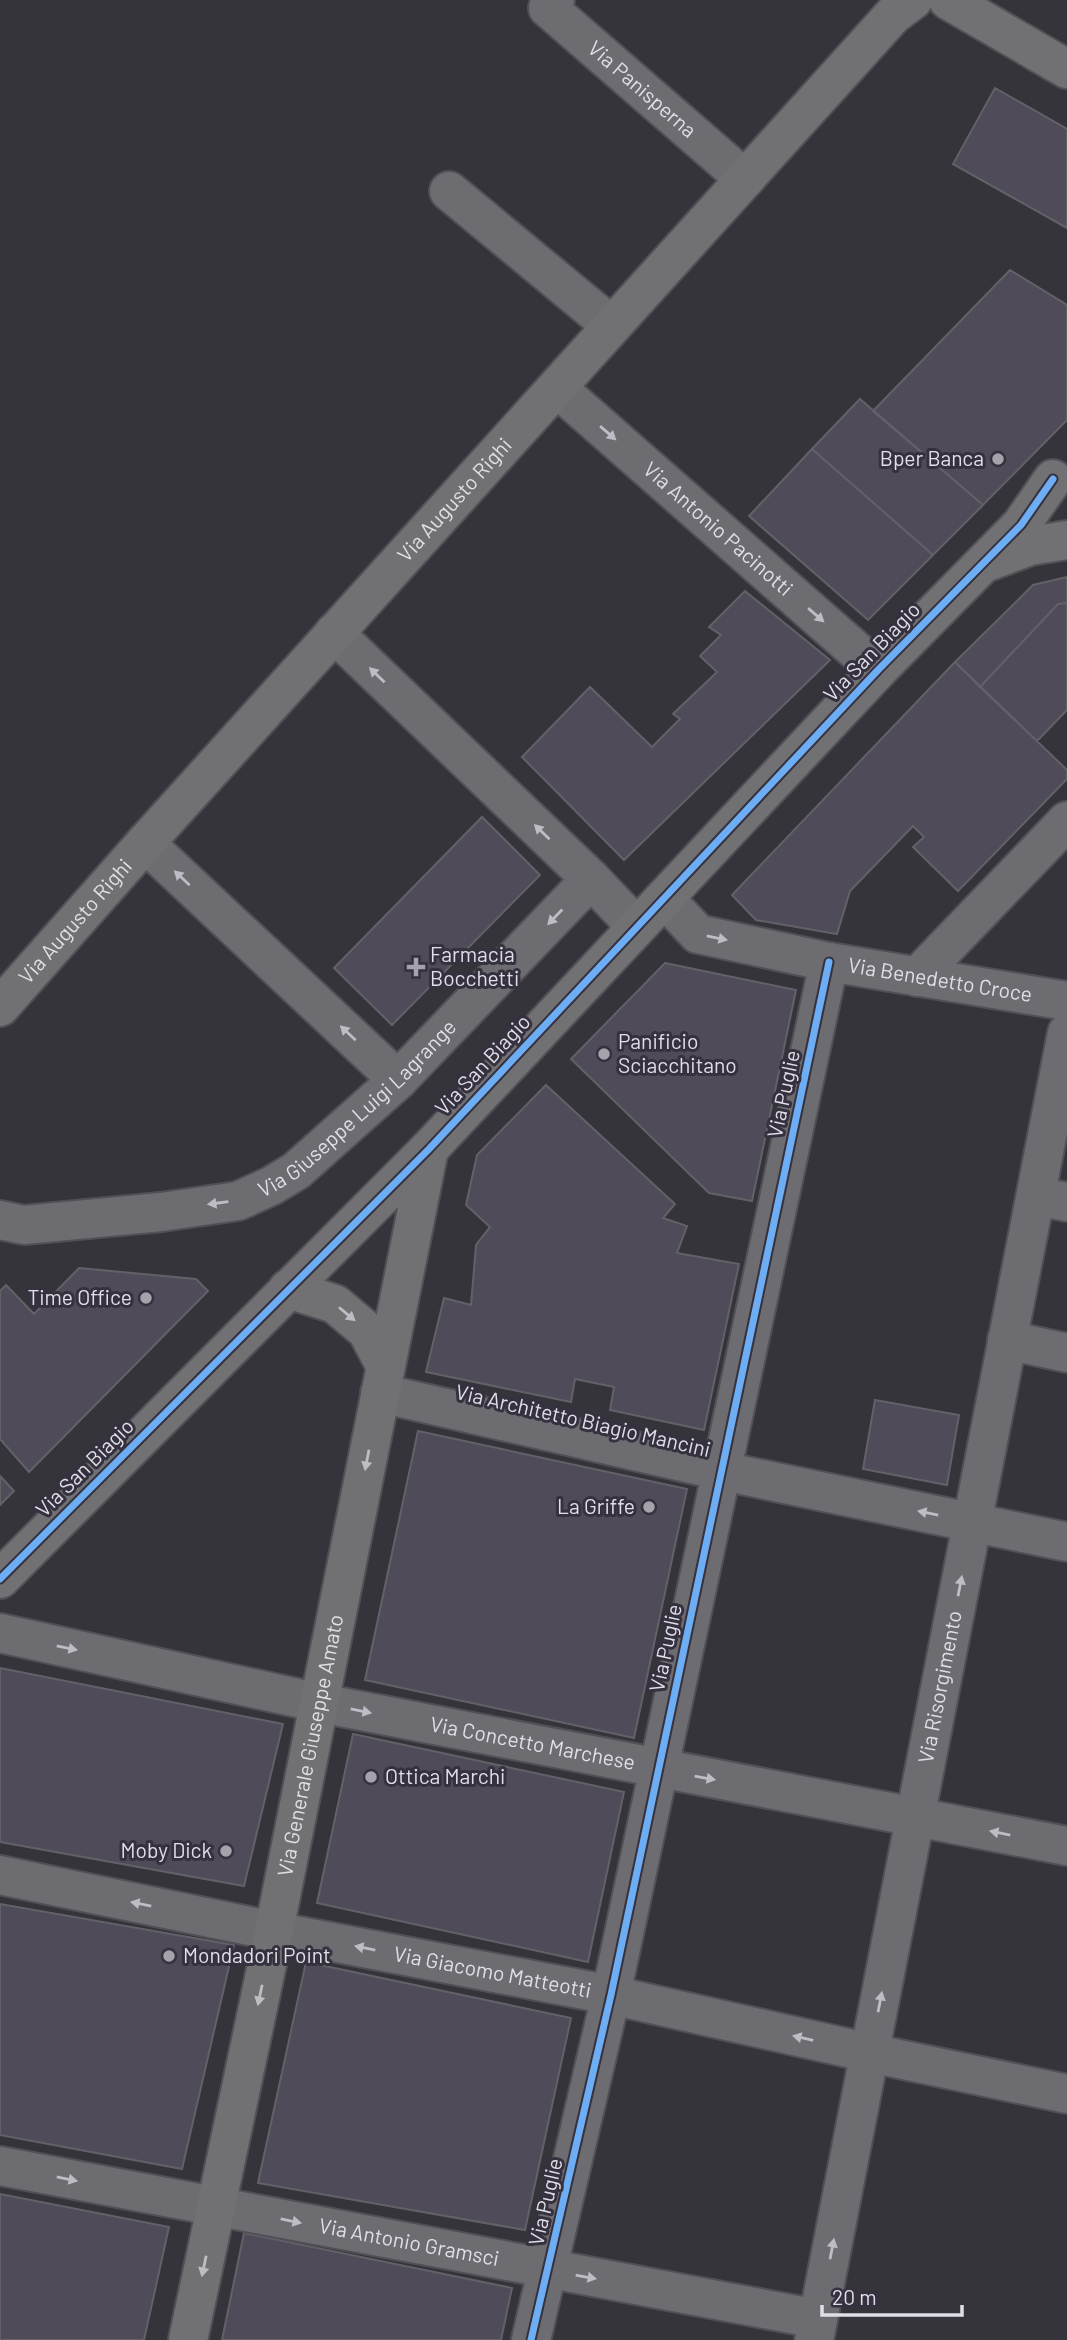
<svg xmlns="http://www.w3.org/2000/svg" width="1067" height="2340" font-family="Barlow,sans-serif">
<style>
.building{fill:#504b59;stroke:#636168;stroke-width:2}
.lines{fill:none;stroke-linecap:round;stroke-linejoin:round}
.street-casing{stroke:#525056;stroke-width:42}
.secondary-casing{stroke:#525056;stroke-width:42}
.street{stroke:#6d6c71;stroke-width:38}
.secondary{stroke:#717073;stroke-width:38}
.cycleway-casing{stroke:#35313e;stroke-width:11}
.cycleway{stroke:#6dadf4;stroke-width:7}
.oneway{fill:#bebcc4}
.oneway2{fill:#bfbdc4}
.poi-dot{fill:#a5a2ab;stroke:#35313e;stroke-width:2.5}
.labels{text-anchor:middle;stroke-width:6;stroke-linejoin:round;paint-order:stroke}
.street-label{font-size:21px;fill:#e1dee7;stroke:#35313e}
.poi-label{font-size:21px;fill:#e1dee7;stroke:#35313e;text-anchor:end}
</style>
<rect width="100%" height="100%" fill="#36343b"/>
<!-- building -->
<path class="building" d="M995,88L1067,129V228L953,164Z
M1010,270L1067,305V420L983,505L873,411Z
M860,399L983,505L933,555L812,449Z
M812,449L933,555L868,620L749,516Z
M1067,577V603L1058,604L980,687L955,662L1033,585Z
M745,591L830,660L624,860L522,757L590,687L652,747L680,719L673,714L717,672L700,656L721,635L709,627Z
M1067,603V710L1037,741L980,687L1058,604Z
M955,662L1067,770V779L958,891L913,847L924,837L913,826L850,891L837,934L756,920L732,895Z
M482,817L540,875L392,1025L334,968Z
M665,963L796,990L752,1201L709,1193L571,1059Z
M546,1085L675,1204L663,1218L687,1226L677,1253L739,1264L704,1430L610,1410L614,1387L575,1379L571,1402L426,1372L444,1298L471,1305L476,1245L490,1227L466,1205L477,1155Z
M79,1268L196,1279L208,1291L29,1472L0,1439V1291L6,1285L34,1314Z
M875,1400L959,1415L947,1485L863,1469Z
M418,1431L687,1489L634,1738L365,1680Z
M0,1476L14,1491L0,1505Z
M0,1668L283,1724L244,1886L0,1842Z
M353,1734L624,1792L588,1962L317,1903Z
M0,1904L234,1945L182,2169L0,2135Z
M306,1962L571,2018L525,2230L258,2183Z
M0,2194L169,2227L144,2340H0Z
M244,2233L512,2288L501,2340H222Z"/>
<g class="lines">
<defs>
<g id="street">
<path id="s1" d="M555,0L548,8L745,179"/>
<path d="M449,191L612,326"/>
<path id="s2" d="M557,388L878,670"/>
<path d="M334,633L591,879"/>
<path d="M145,843L398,1080"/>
<path id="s3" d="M664,898L698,934L829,962L1067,1001"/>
<path d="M917,977L1067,821"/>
<path d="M1036,1196L1067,1202"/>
<path id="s4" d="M0,1220L24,1225L161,1212L238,1201L271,1186L296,1171L398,1080L591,879L636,926"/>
<path d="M1007,1340L1067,1353"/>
<path d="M380,1393L722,1471L1067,1542"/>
<path id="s5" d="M0,1633L320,1703L1067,1846"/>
<path id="s6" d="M0,1875L274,1931L611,1995L870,2053L1067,2094"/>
<path id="s7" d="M0,2166L818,2319"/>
<path d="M531,2340L611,1995L829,962"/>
<path id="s8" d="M814,2340L1067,1033"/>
</g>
<g id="secondary">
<path d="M948,0L1067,69"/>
<path d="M990,561L1030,546L1067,540"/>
<path id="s9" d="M0,1007L145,843L893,15L913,0"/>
<path d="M288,1289L335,1304L367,1331L385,1365"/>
<path d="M0,1579L429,1149L878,670L1021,525L1053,479"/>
<path id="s10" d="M188,2340L274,1931L429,1149"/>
</g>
</defs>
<!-- street casing -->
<use href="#street" class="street-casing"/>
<!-- secondary casing -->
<use href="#secondary" class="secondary-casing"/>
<!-- street -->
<use href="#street" class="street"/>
<!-- secondary -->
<use href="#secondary" class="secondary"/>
<defs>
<path id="cycleway" d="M0,1579L429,1149L878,670L1021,525L1053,479
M531,2340L611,1995L829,962"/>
</defs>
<!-- cycleway casing -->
<use href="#cycleway" class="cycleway-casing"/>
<!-- cycleway -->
<use href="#cycleway" class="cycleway"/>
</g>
<!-- one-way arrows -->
<defs><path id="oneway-solid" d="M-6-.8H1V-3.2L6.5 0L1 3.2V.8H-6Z" transform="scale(1.75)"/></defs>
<g class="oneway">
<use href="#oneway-solid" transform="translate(608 433) rotate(41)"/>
<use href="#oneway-solid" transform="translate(816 615) rotate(41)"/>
<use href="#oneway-solid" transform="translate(377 675) rotate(-136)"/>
<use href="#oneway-solid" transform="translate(542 832) rotate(-136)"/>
<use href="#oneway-solid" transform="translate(182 878) rotate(-137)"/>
<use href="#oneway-solid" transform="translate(555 917) rotate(134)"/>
<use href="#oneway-solid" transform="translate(717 938) rotate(12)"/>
<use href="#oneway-solid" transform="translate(348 1033) rotate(-137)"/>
<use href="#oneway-solid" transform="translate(218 1203) rotate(172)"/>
<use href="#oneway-solid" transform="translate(928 1513) rotate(-168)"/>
<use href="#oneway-solid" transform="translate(960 1586) rotate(-79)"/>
<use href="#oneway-solid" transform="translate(67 1648) rotate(12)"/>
<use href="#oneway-solid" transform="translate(361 1711) rotate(11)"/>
<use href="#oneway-solid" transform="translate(705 1778) rotate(10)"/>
<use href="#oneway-solid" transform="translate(1000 1833) rotate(-169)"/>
<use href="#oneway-solid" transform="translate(141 1904) rotate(-168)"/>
<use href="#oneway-solid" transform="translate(365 1948) rotate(-169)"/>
<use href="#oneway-solid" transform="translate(880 2002) rotate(-79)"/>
<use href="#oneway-solid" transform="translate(803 2038) rotate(-167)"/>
<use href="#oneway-solid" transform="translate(67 2179) rotate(11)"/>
<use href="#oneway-solid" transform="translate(291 2221) rotate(11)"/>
<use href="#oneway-solid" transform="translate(832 2249) rotate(-79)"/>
<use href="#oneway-solid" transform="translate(586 2277) rotate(10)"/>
</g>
<g class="oneway2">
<use href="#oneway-solid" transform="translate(347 1314) rotate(40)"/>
<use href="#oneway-solid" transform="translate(367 1460) rotate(101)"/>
<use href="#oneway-solid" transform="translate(260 1995) rotate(102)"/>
<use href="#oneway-solid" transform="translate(204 2266) rotate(102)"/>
</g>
<!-- markers -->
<g class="poi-dot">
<circle cx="998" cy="459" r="7"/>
<path d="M412.5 956.5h7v7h7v7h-7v7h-7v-7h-7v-7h7z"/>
<circle cx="604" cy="1054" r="7"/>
<circle cx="146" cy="1298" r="7"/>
<circle cx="649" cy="1507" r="7"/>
<circle cx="371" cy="1777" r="7"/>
<circle cx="226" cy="1851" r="7"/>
<circle cx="169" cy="1956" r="7"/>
</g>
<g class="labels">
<!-- street labels -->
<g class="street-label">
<text dy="7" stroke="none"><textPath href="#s1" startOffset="135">Via Panisperna</textPath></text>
<text dy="7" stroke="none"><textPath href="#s9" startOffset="681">Via Augusto Righi</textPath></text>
<text dy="7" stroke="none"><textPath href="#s2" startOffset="214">Via Antonio Pacinotti</textPath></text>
<text transform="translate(872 652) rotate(-46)" y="7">Via San Biagio</text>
<text dy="7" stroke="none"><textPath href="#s9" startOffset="114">Via Augusto Righi</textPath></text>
<text dy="7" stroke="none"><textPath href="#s3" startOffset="296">Via Benedetto Croce</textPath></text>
<text transform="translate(483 1065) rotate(-47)" y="7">Via San Biagio</text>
<text transform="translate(784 1094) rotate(-78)" y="7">Via Puglie</text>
<text dy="7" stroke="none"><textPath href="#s4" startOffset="392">Via Giuseppe Luigi Lagrange</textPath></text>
<text transform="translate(583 1421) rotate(13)" y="7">Via Architetto Biagio Mancini</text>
<text transform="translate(85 1468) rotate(-45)" y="7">Via San Biagio</text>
<text transform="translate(666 1648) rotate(-78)" y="7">Via Puglie</text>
<text dy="7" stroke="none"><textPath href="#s8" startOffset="665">Via Risorgimento</textPath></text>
<text dy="7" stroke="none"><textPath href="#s10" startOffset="607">Via Generale Giuseppe Amato</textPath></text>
<text dy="7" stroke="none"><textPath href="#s5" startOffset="544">Via Concetto Marchese</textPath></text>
<text dy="7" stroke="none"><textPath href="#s6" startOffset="502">Via Giacomo Matteotti</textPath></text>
<text transform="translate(546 2202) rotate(-77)" y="7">Via Puglie</text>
<text dy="7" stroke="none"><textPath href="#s7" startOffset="416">Via Antonio Gramsci</textPath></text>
</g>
<!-- poi labels -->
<g class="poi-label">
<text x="984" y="466">Bper Banca</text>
<text x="430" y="962" text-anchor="start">Farmacia<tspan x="430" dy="24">Bocchetti</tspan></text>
<text x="618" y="1049" text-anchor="start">Panificio<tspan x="618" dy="24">Sciacchitano</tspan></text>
<text x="132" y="1305">Time Office</text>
<text x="635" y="1514">La Griffe</text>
<text x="385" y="1784" text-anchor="start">Ottica Marchi</text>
<text x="212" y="1858">Moby Dick</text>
<text x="183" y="1963" text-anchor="start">Mondadori Point</text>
</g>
</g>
<!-- scale -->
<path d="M822 2305v10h140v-10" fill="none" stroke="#e1dee7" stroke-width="3.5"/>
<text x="832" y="2305" font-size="21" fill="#e1dee7" stroke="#35313e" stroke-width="5" paint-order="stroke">20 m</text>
</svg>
